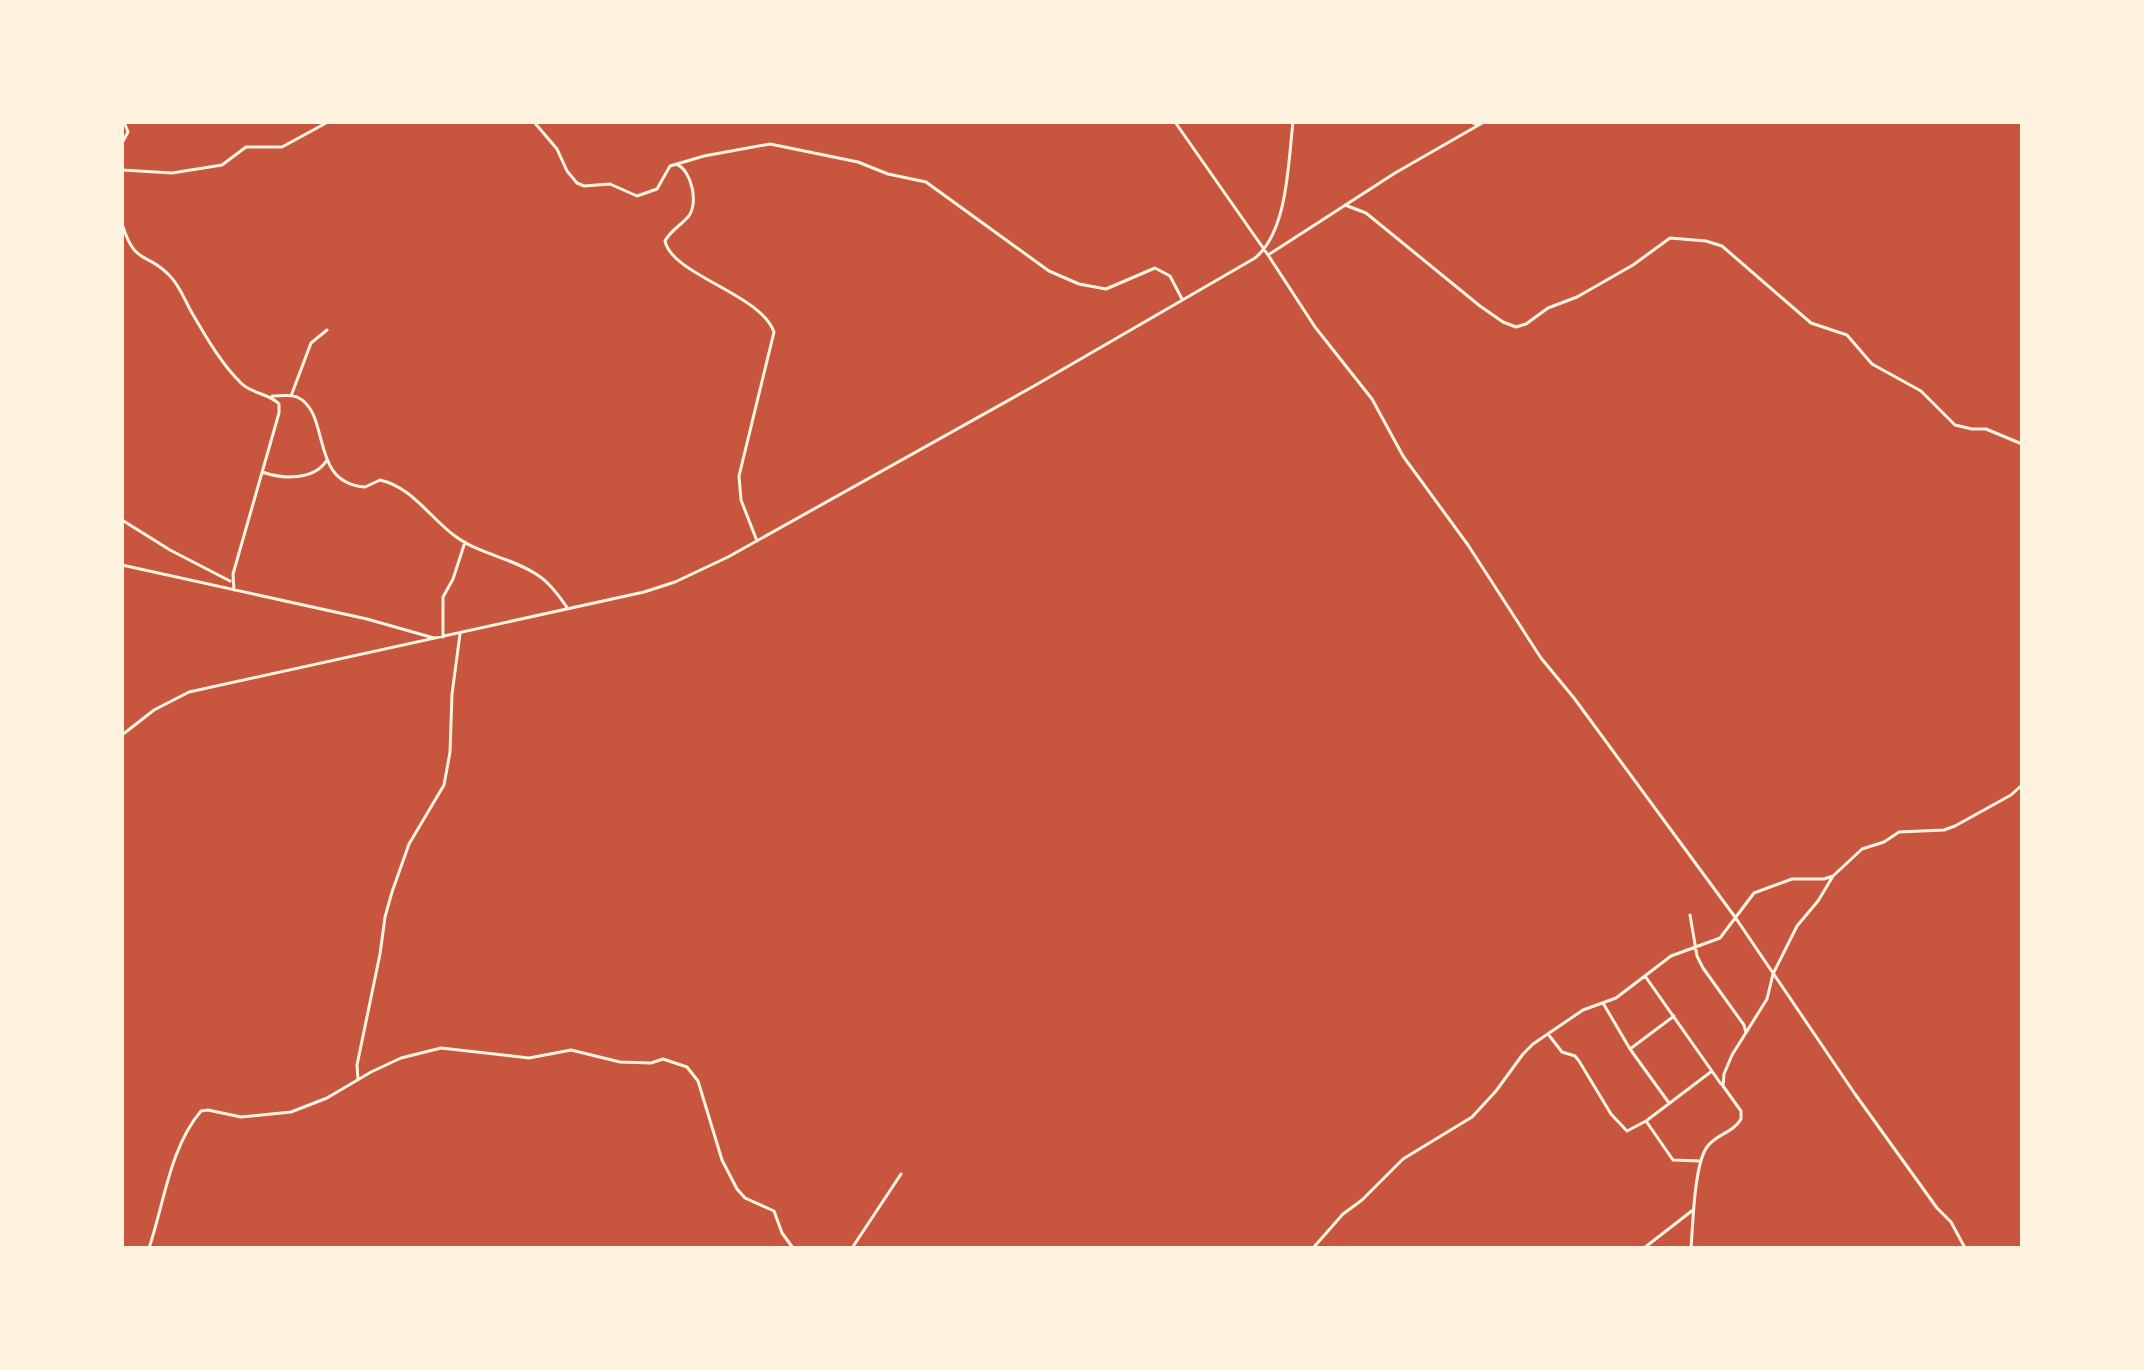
<svg xmlns="http://www.w3.org/2000/svg" width="2144" height="1370" font-family="'Open Sans',sans-serif">
<style>
.lines{fill:none;stroke-linecap:round;stroke-linejoin:round}
.minor{stroke:#fff3e0;stroke-width:3}
</style>
<rect width="100%" height="100%" fill="#c8553d"/>
<g class="lines">
<!-- minor -->
<path class="minor" d="M534,122L557,149L567,171L577,183L584,186L610,184L637,196L657,189L670,166L704,156L770,144L858,162L888,174L926,182L1049,271L1079,284L1106,289L1155,268L1170,276L1182,299
M1175,122L1268,255L1315,327L1372,399L1403,456L1468,545L1541,658L1574,698L1735,917L1855,1094L1937,1208L1951,1222L1965,1248
M1471,122L1478,125
M122,143L128,132L124,122
M676,164C692,170 699,204 688,217C680,226 671,230 665,241C672,275 761,294 774,332L739,476L741,500L757,541
M122,170L172,173L222,165L246,147H282L328,122
M1345,205L1366,213L1480,306L1503,322L1516,327L1526,324L1548,308L1577,297L1633,265L1670,238L1706,241L1722,246L1811,323L1847,335L1872,364L1921,391L1955,425L1972,429H1986L2022,444
M122,224C136,268 146,250 170,276C180,286 185,301 192,313C206,337 222,365 242,384C253,394 270,394 279,404V413L233,574L234,590
M1268,255L1395,173L1484,122
M272,396C280,396 290,394 297,397C332,413 308,483 365,487L380,480C412,487 430,518 455,536C480,555 514,558 539,576C551,584 560,597 568,609
M291,396L311,343L327,330
M262,472C282,479 314,481 327,460
M122,520L170,550L230,581
M122,565L367,619L434,638
M443,637V597L453,579L465,542
M122,735L154,710L189,692L644,592L675,582L728,557L1034,386L1255,258C1288,231 1288,163 1293,122
M1690,915L1697,956L1703,968L1744,1025L1746,1033
M1645,976L1721,1084
M1603,1003L1630,1049L1669,1103
M1548,1034L1562,1052L1575,1056L1579,1061L1611,1114L1627,1131L1646,1121L1712,1071
M1630,1049L1674,1016
M358,1080L357,1065L380,954L385,917L392,892L409,844L444,785L450,752L452,694L460,634
M1646,1121L1673,1160L1700,1161
M149,1248C164,1204 170,1147 201,1111L208,1110L241,1117L291,1112L327,1098L371,1072L401,1058L441,1048L529,1058L571,1050L620,1062L651,1063L663,1059L687,1067L698,1081L722,1160L737,1189L745,1198L774,1211L782,1233L793,1248
M852,1248L901,1174
M1313,1248L1343,1214L1362,1200L1403,1159L1472,1117L1496,1091L1523,1054L1533,1044L1583,1010L1616,998L1671,956L1720,938L1754,893L1792,879H1824L1833,876
M1644,1248L1693,1210
M1691,1248C1693,1225 1694,1165 1707,1147C1716,1134 1733,1133 1741,1119V1111L1723,1086L1724,1074L1732,1055L1767,999L1773,974L1797,926L1818,901L1833,876L1862,849L1884,842L1899,832L1944,830L1955,826L2011,795L2022,785"/>
</g>
<!-- border -->
<rect width="2144" height="1370" fill="none" stroke="#fff3e0" stroke-width="248"/>
</svg>
